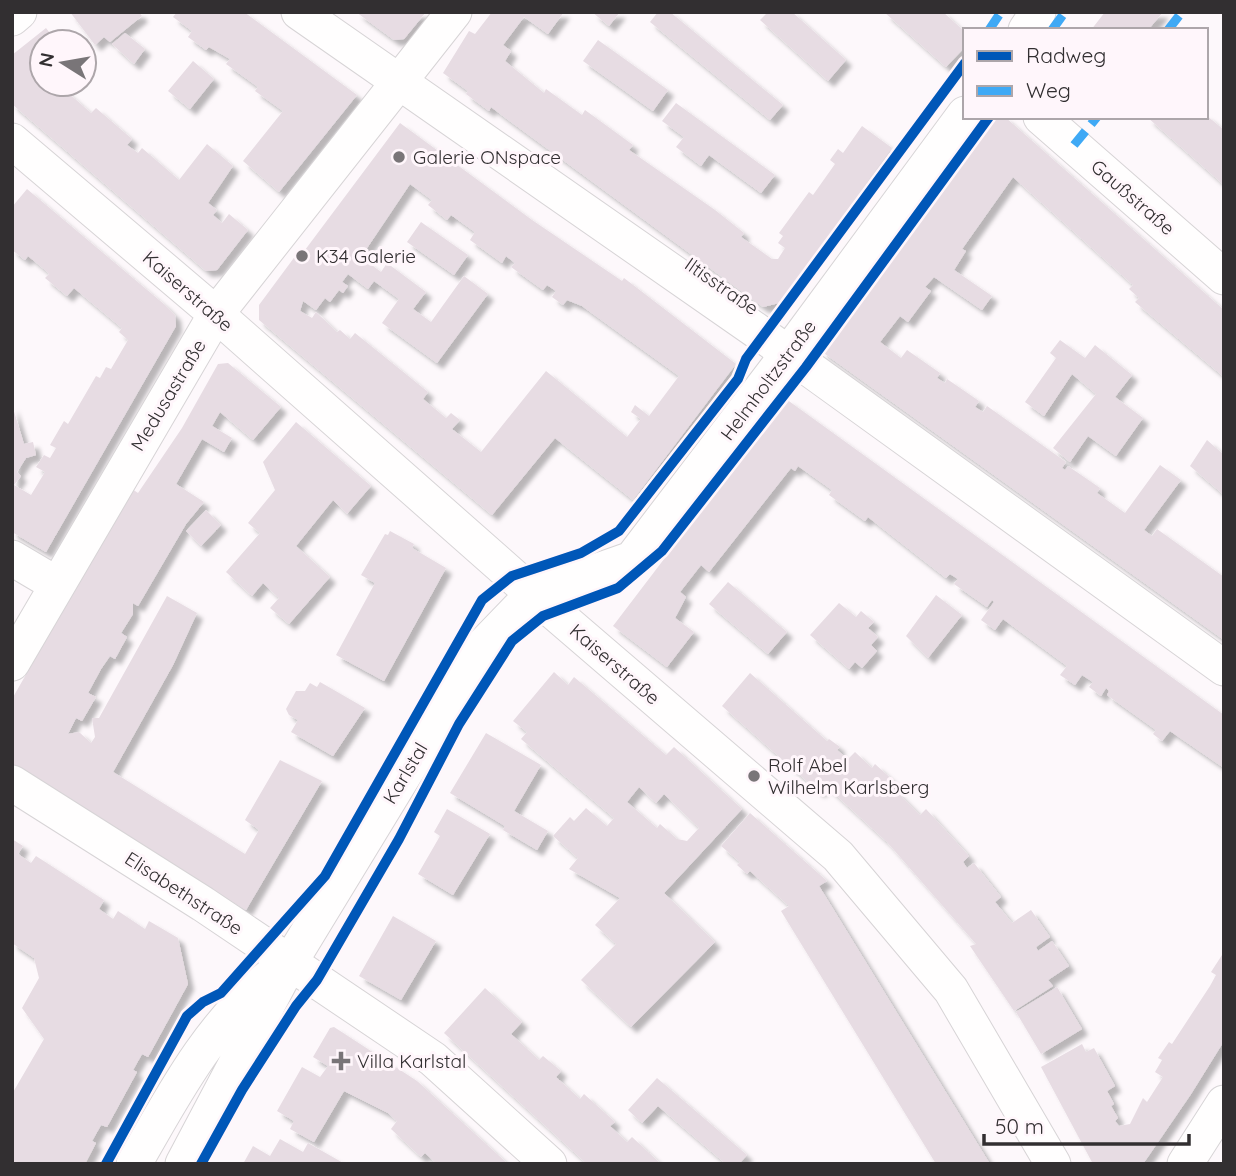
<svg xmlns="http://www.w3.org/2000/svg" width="1236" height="1176" font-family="Quicksand,sans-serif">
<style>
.building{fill:#e7dce3;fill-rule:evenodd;filter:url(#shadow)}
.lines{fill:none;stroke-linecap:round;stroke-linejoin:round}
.minor-casing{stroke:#d7d4d6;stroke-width:37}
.minor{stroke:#fffefe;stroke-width:35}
.quiet{stroke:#3fa9f5;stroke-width:9;stroke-dasharray:18 9;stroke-linecap:butt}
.cycleway-casing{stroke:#fff6fb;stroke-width:15}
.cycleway{stroke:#0057b8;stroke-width:10}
.poi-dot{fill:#797578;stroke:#fff6fb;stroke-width:2.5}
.labels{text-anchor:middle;stroke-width:6;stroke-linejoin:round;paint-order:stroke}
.poi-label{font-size:19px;fill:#322f31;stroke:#fff6fb;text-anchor:start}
.street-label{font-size:19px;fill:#322f31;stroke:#fff6fb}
</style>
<defs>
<filter id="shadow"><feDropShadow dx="6" dy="6" stdDeviation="2" flood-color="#0004"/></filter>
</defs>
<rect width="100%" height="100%" fill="#fdf8fb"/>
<!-- building -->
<path class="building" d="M70,12H139L142,16L110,42L104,37L95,45Z
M177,12H244L357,95L279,192L243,161L283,111L255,91L258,87L226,64L230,59L209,47L206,50L188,37L192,31L173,17Z
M356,12H426L404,39L394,40Z
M492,12H564L548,34L524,17L503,45L511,51L505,61L544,93L546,89L582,115L585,110L633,145L629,150L715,210L744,233L741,237L772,259H778L785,248L778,243L783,236L779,233L809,192L813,195L835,164L830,160L838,149L843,153L862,126L892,148L779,303L763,307L507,119L491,107L489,111L466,94L468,91L443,73L469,31L475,34Z
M592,12H620L609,26Z
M658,12H670L783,105L770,120L650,22Z
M768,12H792L846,60L828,81L760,20Z
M884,12H943L965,32V47L946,67Z
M1105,12H1163L1148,30H1091Z
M46,28L57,42H42V84H58L91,113L96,108L132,139L127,145L138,153L142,148L179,180L207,144L233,166L208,203L217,210L213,215L222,223L229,214L248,230L217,270L206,271L12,104V55Z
M125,33L145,49L134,64L112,44Z
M598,40L668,90L653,111L583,61Z
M193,61L214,79L190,109L168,91Z
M676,103L775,175L761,193L709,155L701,166L676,147L684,137L662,121Z
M1206,115L1224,130V185L1147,117Z
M995,117H1005L1224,310V377L1135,302L1139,298L1129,289L1133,285L1013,177L962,249L966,251L954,270L992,296L982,310L934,277L925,287L931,291L908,322L900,316L880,342L901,358L907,350L940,373L937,378L945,383L947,379L979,401L975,407L983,412L987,406L1066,462L1062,468L1065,470L1068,466L1100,488L1097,493L1125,513L1160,465L1181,480L1144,530L1152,536L1157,529L1224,577V640L821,351Z
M400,123L532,220L622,281L624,278L736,364L633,500L555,438L492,515L259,320V305L299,251L302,254ZM410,184L432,200L428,205L447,220L451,215L475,232L470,240L502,263L506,256L515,263L511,267L543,290L547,285L556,291L552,297L563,305L567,300L582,306L679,376L649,416L635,405L631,412L641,419L627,437L546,371L481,452L452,429L460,420L451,413L446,418L423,399L428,392L355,333L350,339L340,330L337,332L316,312L312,318L300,311L303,301L316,310L325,298L330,302L339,290L343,293L348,286L342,282L348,274L368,289L374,281L399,299L382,323L437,363L488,294L464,276L431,322L413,309L426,292L387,263L381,272L361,257Z
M27,189L165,305L175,315L176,326L46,552L12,532V405L24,444L33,442L36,455L26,458L17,472L21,476L14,485L31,495L45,472L36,467L44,455L50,458L56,448L50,445L64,421L68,424L96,376L100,378L106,367L111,369L128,340L119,332L122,328L74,288L67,296L45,278L49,274L44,269L28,256L25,260L12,250V207Z
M421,222L468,255L454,275L407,242Z
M1060,340L1085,358L1095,345L1132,375L1115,397L1143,418L1116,456L1088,436L1070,462L1053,448L1096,394L1072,374L1044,416L1025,402L1056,358L1050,353Z
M228,363L281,407L253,440L220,412L212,426L232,438L224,452L202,439L176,484L204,502L186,524L138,606L133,603V614L121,633L127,637L115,659L110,656L101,669L88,693L96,697L82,721L76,718L68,734L79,732L91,743L95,737L92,718H99L167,596L197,613L173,665L113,772L245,854L259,830L245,820L280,760L322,781L246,910L12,765V699L132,489L138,493L182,428L218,364Z
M786,399L1224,715V768L1170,731L1162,741L1153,734L1156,730L1107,695L1109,691L1106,688L1101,696L1089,687L1093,682L1082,675L1075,685L1060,675L1067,666L1003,619L995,630L981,620L994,602L992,600L987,607L954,584L958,579L950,574L946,578L868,517L865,521L829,495L832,490L798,466L795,471L791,468L709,572L701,565L680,592L686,597L675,618L694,632L667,667L613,626Z
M296,422L371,486L347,514L333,500L296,546L330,577L289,624L270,608L279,598L263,583L252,596L226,572L260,533L248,523L275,490L263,462Z
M1207,440L1224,455V495L1190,466Z
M206,510L221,525L201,546L186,531Z
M390,531L414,544L412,548L446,568L384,681L336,655L375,583L361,575L385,534L388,535Z
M728,582L787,632L768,654L709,604Z
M936,595L962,615L928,658L906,636Z
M839,603L856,617L861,611L874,622L868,628L878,637L871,645L877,651L862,668L855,662L849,669L810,635Z
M554,672L568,685L574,677L666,755L674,747L742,809L664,893L715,942L631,1027L581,980L616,944L595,925L620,898L569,869L578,858L553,836L570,817L574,821L586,808L607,826L614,818L521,739L527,732L513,721ZM639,787L656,803L664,794L699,828L687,841L677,839L660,824L657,828L627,802Z
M750,673L827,741L829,739L840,747L837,750L848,759L855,752L872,768L875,764L896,783L892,787L920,815L926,809L969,856L963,862L967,868L974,863L1001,897L995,902L1012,923L1031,910L1050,937L1036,947L1038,951L1052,941L1069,966L1048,980L1053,986L1014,1011L970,946L976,944L887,842L825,785L819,792L722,706Z
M320,682L365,708L333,756L291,732L298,720L289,715L286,709L296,691H305L310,683L317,687Z
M486,733L541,765L514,811L548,831L537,850L503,830L505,826L450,793Z
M447,809L490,834L453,895L418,874L440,836L434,832Z
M750,813L827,881L819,886L990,1164H936L781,911L789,906L750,871L747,874L737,865L740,862L721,846Z
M12,839L23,846L18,854L31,863L36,856L104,900L99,909L113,919L118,911L145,929L149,921L178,938L188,984L148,1057L142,1054L133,1070L137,1072L107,1127L101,1125L92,1141L96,1143L85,1164H12V1094L44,1039L22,1008L39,978L34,958L12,943Z
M393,916L436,941L401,1000L359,976Z
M1222,955L1224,1041L1191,1094L1143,1164H1093L1041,1067L1082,1044L1086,1052L1094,1048L1115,1086L1107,1091L1114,1104L1111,1106L1118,1118L1115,1121L1119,1126L1130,1124L1143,1098L1147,1102L1163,1077L1155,1072L1162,1060L1158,1058L1169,1042L1172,1044L1210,986L1216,975L1211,972Z
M1057,987L1082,1029L1041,1054L1016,1012Z
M485,988L522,1022L511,1034L539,1060L543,1056L561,1071L556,1077L580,1099L584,1094L615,1122L610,1126L627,1142L632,1137L661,1164H587L444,1033Z
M334,1027L417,1081L508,1164H437L425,1153L421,1157L391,1129L397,1121L388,1113L344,1091L314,1142L290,1129L294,1121L277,1111L302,1067L320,1077L328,1066L313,1057L330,1028Z
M657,1078L747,1155L739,1164H726L658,1106L642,1123L628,1110Z
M280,1139L303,1152L308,1143L345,1164H243L253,1146L270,1156Z"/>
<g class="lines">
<defs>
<path id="minor" d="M299,12L764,336L1224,668
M12,18L19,12
M1026,30L1038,12
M1041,117L1224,277
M12,141L216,314L533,594L838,856L951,990L1053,1164
M12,558L56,584
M12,663L216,314L454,12
M12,783L203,904L433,1059L549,1164
M134,1164C173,1095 212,1021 276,972
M183,1164L290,962L481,648L533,594L632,559L788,354L965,114
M1185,1164L1224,1103"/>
</defs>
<!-- minor casing -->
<use href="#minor" class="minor-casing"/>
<!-- minor -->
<use href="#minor" class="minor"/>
<!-- quiet -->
<path class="quiet" d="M989,30L1001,12
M1052,30L1065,12
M1168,30L1182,12
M1074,145L1097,117"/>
<defs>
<path id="cycleway" d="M106,1164L187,1016L203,1002L221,993L325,876L482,600L512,576L581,553L619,531L738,379L746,359L965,63
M201,1164L242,1090L296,1006L317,980L399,839L459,724L512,641L543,616L618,588L662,551L806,367L989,117"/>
</defs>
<!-- cycleway casing -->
<use href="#cycleway" class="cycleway-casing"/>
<!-- cycleway -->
<use href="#cycleway" class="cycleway"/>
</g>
<!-- markers -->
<g class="poi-dot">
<circle cx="399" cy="157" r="7"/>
<circle cx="302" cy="256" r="7"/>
<circle cx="754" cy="776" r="7"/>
<path d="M337.5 1050.5h7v7h7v7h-7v7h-7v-7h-7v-7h7z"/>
</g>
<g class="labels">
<!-- poi labels -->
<g class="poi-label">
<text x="413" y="164">Galerie ONspace</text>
<text x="316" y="263">K34 Galerie</text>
<text x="768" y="772">Rolf Abel<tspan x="768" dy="22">Wilhelm Karlsberg</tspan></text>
<text x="357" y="1068">Villa Karlstal</text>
</g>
<!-- street labels -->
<g class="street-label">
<text transform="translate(1133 197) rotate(41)" y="7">Gaußstraße</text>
<text transform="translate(722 286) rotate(35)" y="7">Iltisstraße</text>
<text transform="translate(188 291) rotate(41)" y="7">Kaiserstraße</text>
<text transform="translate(768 380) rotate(-53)" y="7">Helmholtzstraße</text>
<text transform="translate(168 395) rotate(-59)" y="7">Medusastraße</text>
<text transform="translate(615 664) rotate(41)" y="7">Kaiserstraße</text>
<text transform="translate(405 773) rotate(-59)" y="7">Karlstal</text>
<text transform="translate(184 893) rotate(33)" y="7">Elisabethstraße</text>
</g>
</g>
<!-- border -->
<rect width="1236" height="1176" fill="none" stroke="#322f31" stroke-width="28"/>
<!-- legend -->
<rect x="963" y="28" width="245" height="91" fill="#fff6fb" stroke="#ada6aa" stroke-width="2"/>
<rect x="977" y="51" width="35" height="10" fill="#0057b8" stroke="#ada6aa" stroke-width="2"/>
<text x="1026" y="63" font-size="21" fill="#322f31">Radweg</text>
<rect x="977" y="86" width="35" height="10" fill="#3fa9f5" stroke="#ada6aa" stroke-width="2"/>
<text x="1026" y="98" font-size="21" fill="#322f31">Weg</text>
<!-- north arrow -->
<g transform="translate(63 63) rotate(281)"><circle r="33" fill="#fff6fb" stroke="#ada6aa" stroke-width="2"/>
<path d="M0-5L12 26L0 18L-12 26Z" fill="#797578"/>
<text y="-10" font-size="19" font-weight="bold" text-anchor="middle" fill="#322f31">N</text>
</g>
<!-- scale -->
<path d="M984 1134v10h205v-10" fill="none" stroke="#322f31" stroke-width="3.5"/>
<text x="995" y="1134" font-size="21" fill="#322f31" stroke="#fff6fb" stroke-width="5" paint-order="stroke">50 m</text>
</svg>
